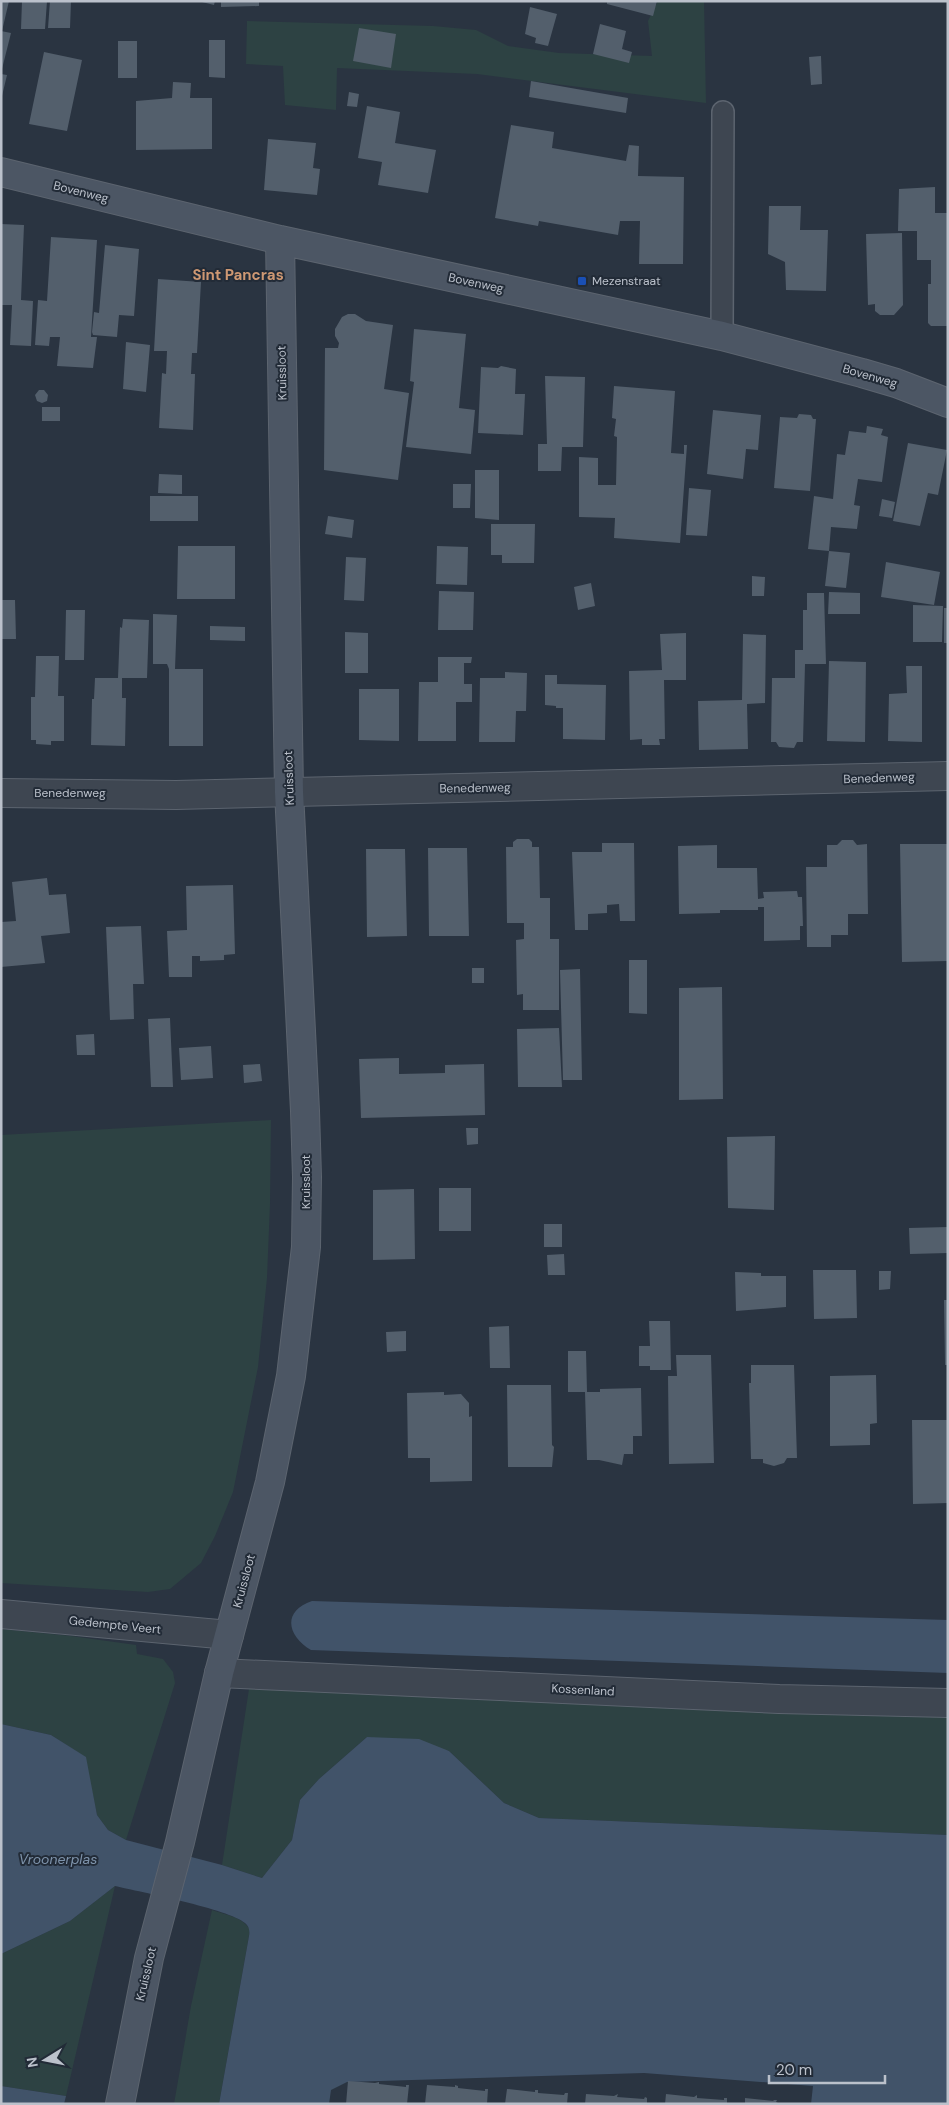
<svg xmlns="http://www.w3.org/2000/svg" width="949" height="2105" font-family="'DM Sans',sans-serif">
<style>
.green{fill:#2d4243}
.water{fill:#415369}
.building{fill:#535f6c}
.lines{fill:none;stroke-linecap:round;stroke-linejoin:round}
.lane-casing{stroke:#5c646f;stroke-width:24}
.street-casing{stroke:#5c646f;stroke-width:30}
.secondary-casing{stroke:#5c646f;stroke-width:30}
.lane{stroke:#3e4651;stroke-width:21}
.street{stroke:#3e4651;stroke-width:28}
.secondary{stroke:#4c5664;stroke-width:28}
.transit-dot{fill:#1a4fb4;stroke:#222b37;stroke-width:2}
.labels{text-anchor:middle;stroke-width:4;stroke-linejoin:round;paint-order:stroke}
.street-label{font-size:12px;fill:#bbc1cb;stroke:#222b37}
.poi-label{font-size:12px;fill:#bbc1cb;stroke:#222b37;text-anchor:start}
.water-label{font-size:14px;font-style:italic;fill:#7e93ab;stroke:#222b37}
.quarter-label{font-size:15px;font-weight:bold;fill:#ce9873;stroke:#222b37}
</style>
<rect width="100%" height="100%" fill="#2a3441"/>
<!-- green -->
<path class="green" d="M658,1H704L706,103L477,74L337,68L336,110L285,105L283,66L246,64L247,21L433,26L476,30L508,46L559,53L652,56L648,21Z
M271,1120L270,1204L267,1278L258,1367L233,1492L215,1536L201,1563L170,1589L148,1592L1,1583V1135Z
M1,1629L71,1636L136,1645L137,1654L163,1659L173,1672L175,1683L126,1840L108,1830L97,1815L85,1757L51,1735L1,1724Z
M249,1689L948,1716V1835L539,1818L504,1803L449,1751L367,1737L319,1779L300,1800L292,1840L262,1878L222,1865Z
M115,1886L66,2096L1,2086V1954L70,1921Z
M212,1910C226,1915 243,1917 250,1930L219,2104H174L191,2006Z"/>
<!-- water -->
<path class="water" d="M312,1601L948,1620V1673L311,1650C287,1636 282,1611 312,1601Z
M1,1724L51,1735L86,1757L97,1815L108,1830L126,1840L222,1865L262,1878L292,1840L300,1800L319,1779L367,1737L419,1739L449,1751L504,1803L539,1818L948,1835V2103L811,2104L813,2086L644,2073L347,2082L331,2090L329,2104H219L249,1936C250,1931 249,1926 245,1923C229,1909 140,1892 115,1886L70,1921L1,1954Z
M1,2086L66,2096L64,2104H1Z"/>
<!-- building -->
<path class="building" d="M1,1H9L2,31L1,30Z
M22,1H47L45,29H21Z
M50,1H71L70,28H48Z
M198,1H215L214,5Z
M221,1H259V6L221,7Z
M607,1H657L653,16L607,4Z
M530,7L557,14L548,46L535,43L536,38L525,34Z
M600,24L626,31L622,49L632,52L629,63L593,54Z
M359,28L396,34L391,68L353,61Z
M1,31L11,33L2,69H1Z
M209,40H225V78L209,77Z
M118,41H137V78H118Z
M44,52L82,60L67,131L29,124Z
M821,56L822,84L811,85L809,57Z
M1,74L7,75L2,96H1Z
M531,81L628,98L626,113L529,97Z
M173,82L191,83L190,98H212V149L136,150V101L172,98Z
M349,92L359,94L357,107L347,106Z
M367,106L400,112L395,143L436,150L428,193L378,185L382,162L358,158Z
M511,125L554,132L552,148L626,161L629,145L639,146L638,176L684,177L683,264H639L640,221H620L618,235L539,221L538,226L495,218Z
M268,139L316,143L313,168L320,169L317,195L264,190Z
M935,187V213H948V326H931L928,323V284H931V260H917V231H898L899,189Z
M769,206H801L800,230H828L826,291L786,290L785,262L768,254Z
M1,224L24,225L21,300L33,301L31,346L10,345L12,305H1Z
M902,233L903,305L894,315H880L875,311V304L868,305L866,234Z
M51,237L97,240L91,337H97L93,368L57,366L60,337H50L49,346L35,345L38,300L47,301Z
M105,245L139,249L134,316L119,315L117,337L93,335L92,332L94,312L99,313Z
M158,279L201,282L197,353H192L191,374H195L193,430L159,428L162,373L166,374L167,351H154Z
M348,314H355L366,321L393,325L384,389L409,393L398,480L324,470L325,348H338L339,343L335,336V329L342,317Z
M414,329L466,334L459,408L475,410L471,454L406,447L414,382L410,381Z
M126,342L150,345L146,392L123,389Z
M501,366L516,369L515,394H525L523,435L478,433L481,367L498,368Z
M545,376L585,377L583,447H562L561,471H538V444H547Z
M614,386L675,391L671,453L684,454V445H687L680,543L614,538L615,518L579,517V457L598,458V485H616L617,437L614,436L616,419L612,418Z
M39,390H44L48,395L47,401L42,403L37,401L35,395Z
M42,407H60V421H42Z
M713,410L761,415L758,450L746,449L743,479L707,474Z
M799,414L811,415L813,419H816L810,491L774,488L780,417L797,418Z
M867,426L883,429L881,435L888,437L882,482L858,479L854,505L860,506L857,529L831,527L829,551L808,549L814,496L833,499L837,454L845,455L849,431L866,433Z
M908,443L947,450L938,495L928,493L920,526L893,521Z
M475,470H499V520L475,518Z
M159,474L182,475V494L158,493Z
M453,484H471L470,508H453Z
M689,488L711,490L707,536L686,535Z
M150,496H198V521H150Z
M882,499L895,502L892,518L879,516Z
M328,516L354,520L352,538L325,534Z
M491,524H535L534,563H502V555H491Z
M178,546H235V599H177Z
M437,546L468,547L467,585L436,584Z
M829,551L850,553L846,588L825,586Z
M346,557L366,558L364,601L344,600Z
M886,562L940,572L934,605L881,597Z
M752,576L765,577L764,596H752Z
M591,583L595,606L578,610L574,587Z
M439,591L474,592L473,630H438Z
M829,592L860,593V614H828Z
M807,593H824L826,664H805L803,742H797L794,748L779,747L776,742H771L772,678H795V650H803V610H807Z
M1,600H15L16,639H1Z
M913,605L943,606L942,642H913Z
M944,608H948V643H944Z
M66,610H85L84,660H65Z
M153,614L177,615L175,669H203V746H169V669L167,664H153Z
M123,619L149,620L147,678H122V698H126L125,746L91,745L92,699H94L95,678H118L120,627L122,628Z
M210,626L245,627V641L210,640Z
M345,632L368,633V673H345Z
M686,633V680H664L665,739H659L660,745H642V739L630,740L629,671L662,670L660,634Z
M743,634L766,635L765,703L747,704L748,749L699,750L698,701L742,700Z
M36,656H59L58,696H64V741H51V745L36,744V740H31V697H35Z
M438,657H472L471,663H464V684H472V702H456V741H418L419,682H438Z
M829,661L866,662L865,742L827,741Z
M906,666H922V742L888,741L889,694L907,693Z
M505,672L527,673L526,711H516L515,742H479L480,678H505Z
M545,675H557V684L606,685L605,740L563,739V708H556V706L545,705Z
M359,689H399V741L359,740Z
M517,839H529L532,842V847H539L540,898H550V939H559V1010H523V994L517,995L516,940L524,939V923H507L506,847H513V842Z
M842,840H853L857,845L867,844L868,914H848V935H831V947H807L806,867H827V845H837Z
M602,843H634L635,921H620L619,904L607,905V913L588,914V930H575L572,852H602Z
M900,844H947L948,961L902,962Z
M717,845V868H757L758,899L764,898L763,892L797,891L798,897H802L803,926H800V940L764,941V907H758V910H720V913L679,914L678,846Z
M428,848H467L469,936H429Z
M366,849H405L407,936L367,937Z
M47,878L49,895L66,894L70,933L41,936L45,963L1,967V922L16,921L12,882Z
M233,885L235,954L224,955V960L200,961V956H192V977H169L167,931L187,930L186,886Z
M141,926L144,984H133L134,1019L110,1020L106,927Z
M629,960H647V1014L629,1013Z
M472,968H484V983H472Z
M580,969L582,1080H563L560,970Z
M722,987L723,1099L679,1100V988Z
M170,1018L173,1087H151L148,1019Z
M559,1028L562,1087H518L517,1029Z
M94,1034L95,1055H77L76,1035Z
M211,1046L213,1078L181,1080L179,1048Z
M399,1058V1074L445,1073V1065L484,1064L485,1115L361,1118L359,1059Z
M260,1064L262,1081L244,1083L243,1065Z
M466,1128H478V1144L467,1145Z
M775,1136L774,1210L728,1208L727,1137Z
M439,1188H471V1231H439Z
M414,1189L415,1259L373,1260V1190Z
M544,1224H562V1247H544Z
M948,1227V1253L910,1254L909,1228Z
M564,1254L565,1275H548L547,1255Z
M813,1270H856L857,1318L814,1319Z
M879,1271H891L890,1289L879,1290Z
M735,1272L761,1273V1276H786V1307L736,1311Z
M944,1300H948V1365H945Z
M649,1321H670L671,1370H650V1366H639V1346H650Z
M509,1326L510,1368H490L489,1327Z
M406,1331V1351L387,1352L386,1332Z
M568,1351H586L587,1392H600V1389L641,1388L642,1436H633V1454H624L622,1465L599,1460H587L585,1392H568Z
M676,1355H711L714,1463L669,1464L668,1376H677Z
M751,1365H794L797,1458H787L784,1463L774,1466L763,1463V1459H751L749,1383H751Z
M876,1375L877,1423L870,1424V1445L830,1446V1376Z
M507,1385H551L552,1445L554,1447L552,1467H508Z
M444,1392V1395L461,1394L469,1403V1417L472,1416V1481L430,1482V1458H408L407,1393Z
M912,1420H948V1503L913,1504Z
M348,2081L375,2083L379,2082V2084L406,2087V2085H409L407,2104H346Z
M427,2085L455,2087V2085L458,2086V2088L485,2091V2089H488L487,2104H425Z
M507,2089L535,2092V2090H538V2093L564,2095L565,2093H568L567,2104H505Z
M586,2094L614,2096L618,2094L617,2097L644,2099L645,2097L647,2098V2104H585Z
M666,2094L694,2097L697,2095V2098L724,2100V2098H727V2104H665Z
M745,2098L774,2101L773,2100H777L776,2102L780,2104H745Z"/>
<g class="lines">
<defs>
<path id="lane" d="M722,336L723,112"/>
<path id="street" d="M1,793L176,795L948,776
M1,1614L229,1635
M219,1673L779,1699L948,1703"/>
<path id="secondary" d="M1,172L280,240L722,336L862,373L896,383L948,403
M120,2104L149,1958L180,1842L219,1673L270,1482L291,1376L306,1247L307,1177L305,1111L289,792L280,240"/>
</defs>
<!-- lane casing -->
<use href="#lane" class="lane-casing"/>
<!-- street casing -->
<use href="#street" class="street-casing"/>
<!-- secondary casing -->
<use href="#secondary" class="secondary-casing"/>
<!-- lane -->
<use href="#lane" class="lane"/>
<!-- street -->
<use href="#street" class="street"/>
<!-- secondary -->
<use href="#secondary" class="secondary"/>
</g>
<!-- markers -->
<rect class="transit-dot" x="577" y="276" width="10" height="10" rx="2.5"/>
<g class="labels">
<!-- street labels -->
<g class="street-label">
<text transform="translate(81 192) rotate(14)" y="4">Bovenweg</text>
<text transform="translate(476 283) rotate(12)" y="4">Bovenweg</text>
<text transform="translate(282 373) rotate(-91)" y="4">Kruissloot</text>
<text transform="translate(870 376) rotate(16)" y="4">Bovenweg</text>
<text transform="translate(289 778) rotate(-92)" y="4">Kruissloot</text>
<text transform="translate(879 778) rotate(-2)" y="4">Benedenweg</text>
<text transform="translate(475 788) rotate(-1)" y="4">Benedenweg</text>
<text x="70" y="797">Benedenweg</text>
<text transform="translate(306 1182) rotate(-90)" y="4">Kruissloot</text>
<text transform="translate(244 1581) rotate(-75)" y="4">Kruissloot</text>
<text transform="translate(115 1625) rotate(6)" y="4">Gedempte Veert</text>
<text transform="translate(583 1690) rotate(3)" y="4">Kossenland</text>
<text transform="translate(146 1974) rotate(-77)" y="4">Kruissloot</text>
</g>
<!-- poi labels -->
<g class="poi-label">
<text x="592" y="285">Mezenstraat</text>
</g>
<!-- water labels -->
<g class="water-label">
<text x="58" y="1864">Vroonerplas</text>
</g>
<!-- quarter labels -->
<g class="quarter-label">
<text x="238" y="280">Sint Pancras</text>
</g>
</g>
<!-- border -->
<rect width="949" height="2105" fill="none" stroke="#bbc1cb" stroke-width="5"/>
<!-- north arrow -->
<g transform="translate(45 2060) rotate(260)" stroke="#222b37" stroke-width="4" paint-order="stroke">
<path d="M0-4L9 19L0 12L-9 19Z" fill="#bbc1cb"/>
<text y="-8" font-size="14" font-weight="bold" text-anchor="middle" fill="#bbc1cb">N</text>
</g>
<!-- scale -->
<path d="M769 2075v8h116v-8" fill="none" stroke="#bbc1cb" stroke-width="2.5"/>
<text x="776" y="2075" font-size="15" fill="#bbc1cb" stroke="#222b37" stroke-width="4" paint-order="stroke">20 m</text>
</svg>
